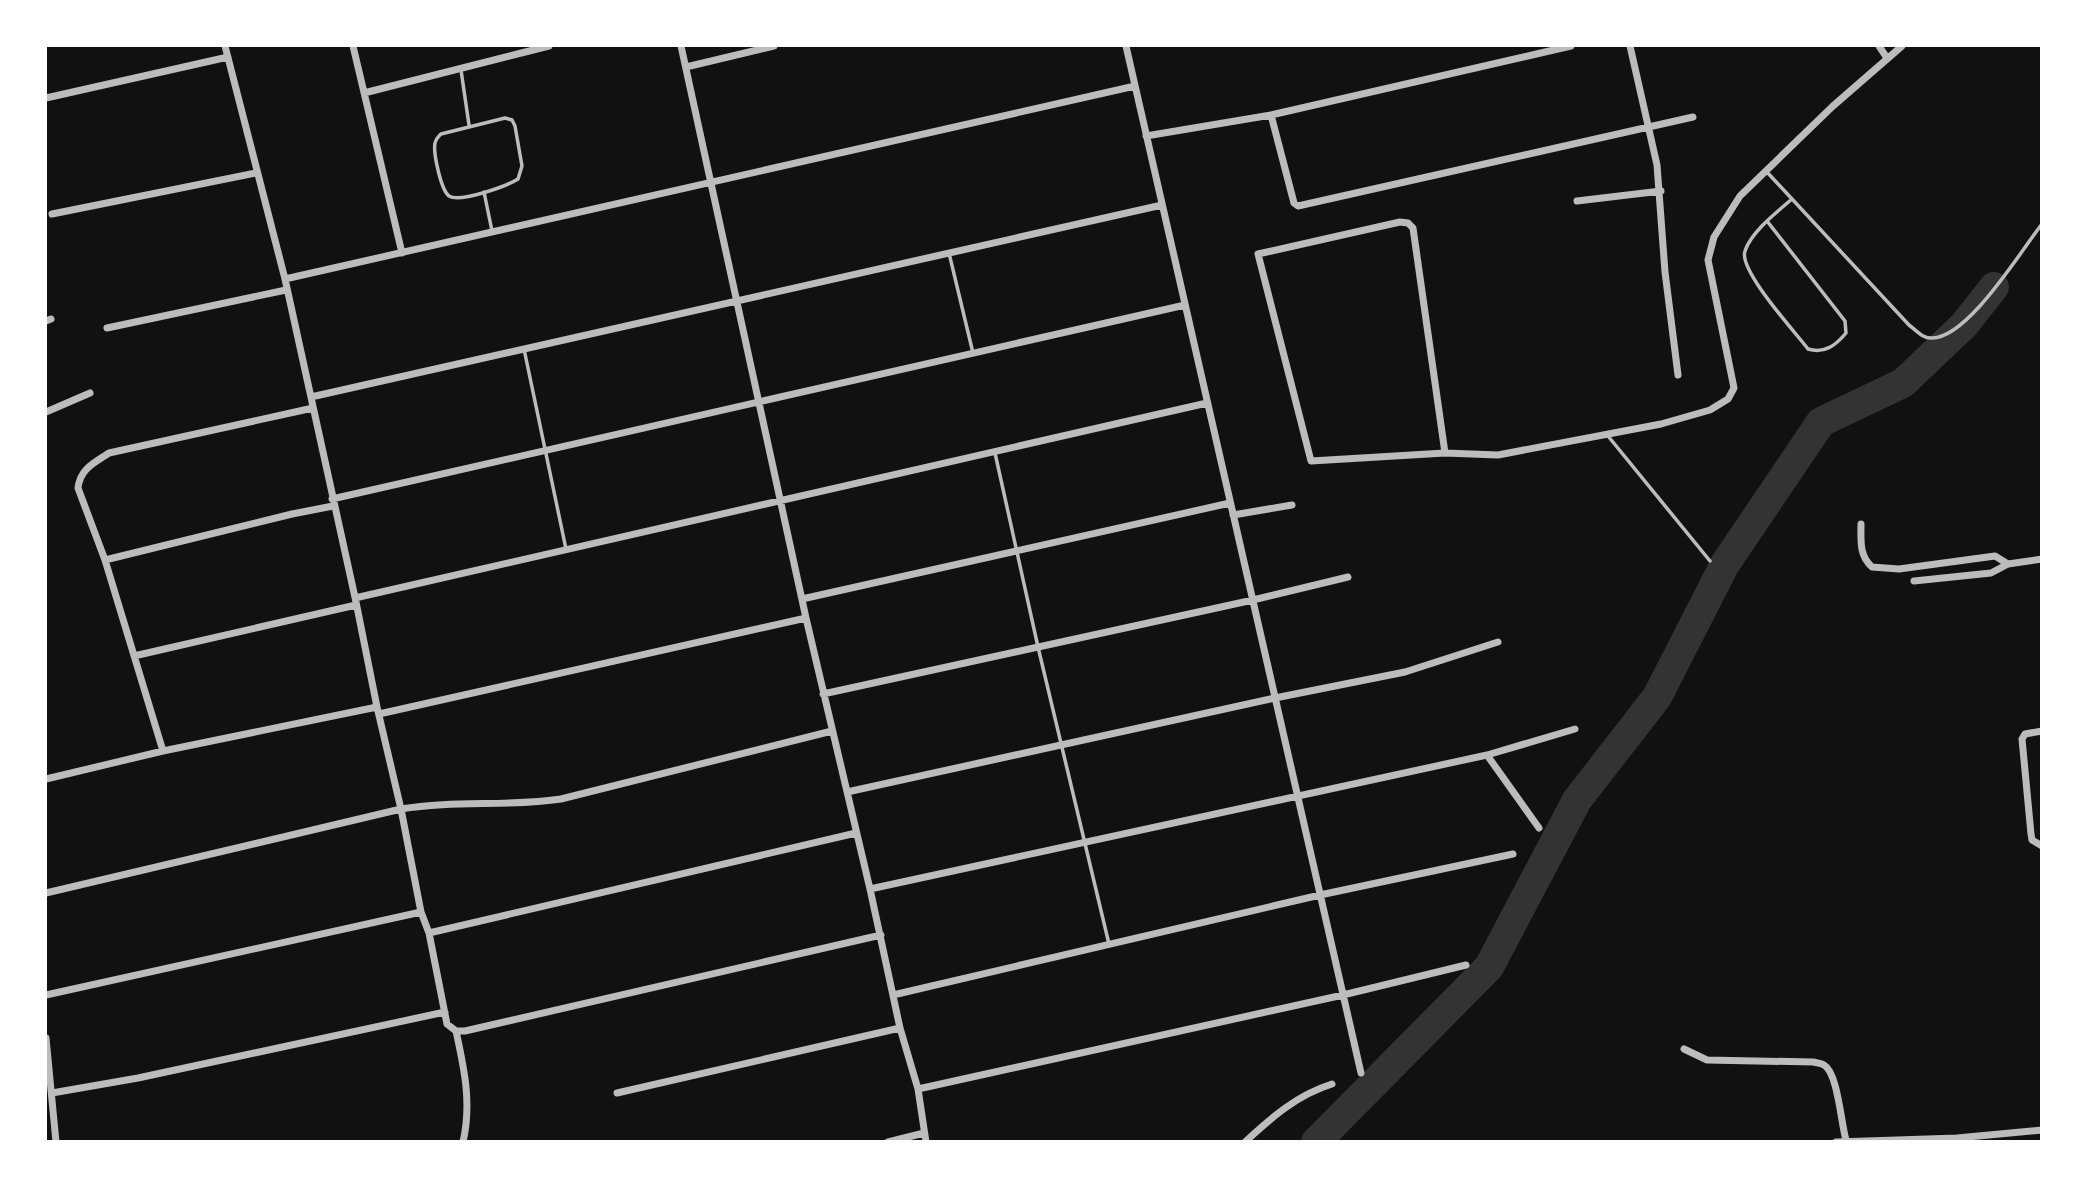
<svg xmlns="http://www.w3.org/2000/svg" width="2087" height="1187" font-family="'Source Sans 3',sans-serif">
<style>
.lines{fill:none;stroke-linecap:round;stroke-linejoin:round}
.river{stroke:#333;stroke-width:30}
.service{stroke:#bcbcbc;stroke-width:3.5}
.minor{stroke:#bcbcbc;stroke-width:7}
</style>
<rect width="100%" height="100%" fill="#111"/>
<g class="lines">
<!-- river -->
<path class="river" d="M1316,1142L1489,967L1577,800L1657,697L1725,564L1821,422L1903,383L1964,325L1994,287"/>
<!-- service -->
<path class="service" d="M461,70L469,125
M505,118L512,120L515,126L522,166L518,179C507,186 460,203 449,196C441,190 433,153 435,143C436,138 437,138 441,134Z
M1766,171L1909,325C1916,330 1923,339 1932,338C1968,338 2020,252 2042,224
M484,192L492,231
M1767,221L1845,321L1846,333C1836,345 1825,354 1808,349C1796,333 1738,270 1745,251C1751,232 1777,212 1792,199
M949,253L973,353
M524,349L566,549
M1608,436L1710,561
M995,453L1038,647L1109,944"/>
<!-- minor -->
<path class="minor" d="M225,46L285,279L356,602L377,707L401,809L421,912L429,933L447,1024L456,1031
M353,46L402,253
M681,46L806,618L870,889L900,1028L918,1089L926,1142
M1126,46L1361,1073
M1630,46L1657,165L1665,272L1678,375
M1879,46L1887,58
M686,67L774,46
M364,93L549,46
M46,98L228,57
M1271,115L1294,203L1298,206L1693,117
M1146,136L1271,115L1571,46
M1577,201L1661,191
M52,214L256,173
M285,279L1135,86
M46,321L51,319
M107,328L286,290
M311,397L1162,205
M46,412L90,393
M1445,453L1311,461L1258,254L1400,222L1408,223L1413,228L1445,453L1498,455L1661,424L1710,410L1728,399L1734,388L1708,260L1714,237L1740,196L1833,106L1902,46
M332,499L1185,305
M1233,515L1292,505
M1861,524C1861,541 1859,555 1872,567L1899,569L1995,556L2008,564
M105,560L292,514L333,506
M1914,581L1991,573L2008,564L2042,559
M355,598L1207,403
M802,599L1230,503
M134,656L356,605
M823,694L1253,600L1348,577
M379,714L806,618
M2042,731L2025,734L2022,739L2031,834L2032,840L2042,846
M163,751L105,560L78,488C80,469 94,463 109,453L313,408
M1487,755L1575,729
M46,779L163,751L377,707
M847,792L1275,698L1405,672L1498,642
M870,889L1487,755L1539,828
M46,893L401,809C454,800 508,807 561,799L832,731
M429,933L856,833
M46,995L421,912
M893,995L1320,895L1513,854
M456,1031H465L881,935
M456,1031C464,1068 472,1103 463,1142
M46,1038L56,1142
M1684,1049L1707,1060L1813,1062C1817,1063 1821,1063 1824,1065C1838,1073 1841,1124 1846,1140
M918,1089L1343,995L1466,965
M52,1093L138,1078L445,1012
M617,1093L900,1028
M888,1142L924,1133
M1245,1142C1272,1117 1297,1095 1332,1084
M1836,1142L1957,1138L2042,1130"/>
</g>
<!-- border -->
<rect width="2087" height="1187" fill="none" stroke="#ffffff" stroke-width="94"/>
</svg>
